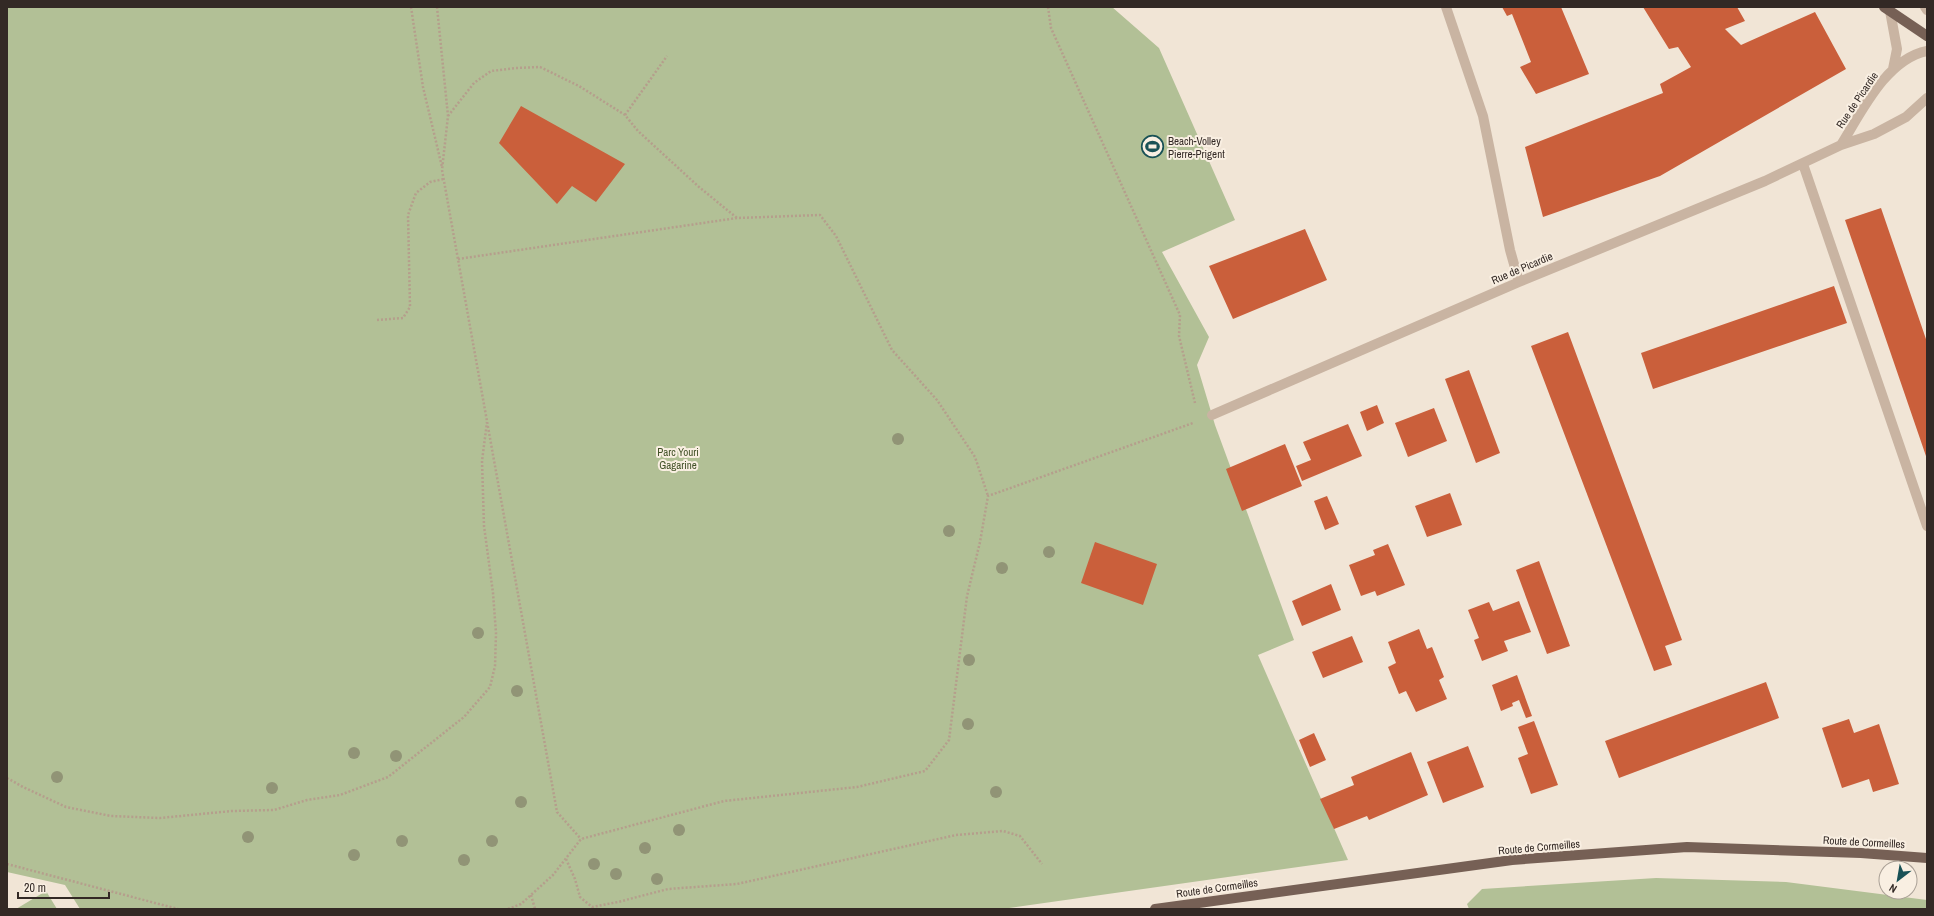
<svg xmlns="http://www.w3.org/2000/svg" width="1934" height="916" font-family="'Archivo Narrow',sans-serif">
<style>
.green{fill:#b2c096}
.building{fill:#ca5f3b}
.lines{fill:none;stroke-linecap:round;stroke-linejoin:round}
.path{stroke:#b59e8c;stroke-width:2.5;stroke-dasharray:2 2;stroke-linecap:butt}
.minor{stroke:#c9b4a2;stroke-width:10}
.major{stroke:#766055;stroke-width:10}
.tree{fill:#919476}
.labels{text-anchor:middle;stroke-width:4;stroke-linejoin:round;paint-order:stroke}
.street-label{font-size:11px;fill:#332925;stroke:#f9efe2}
.poi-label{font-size:11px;fill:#332925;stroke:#f9efe2;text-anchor:start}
.park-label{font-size:11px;fill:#425228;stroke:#f9efe2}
</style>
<rect width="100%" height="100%" fill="#f1e5d6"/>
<!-- green -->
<path class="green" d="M7,7H1112L1159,48L1235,220L1162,252L1209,337L1197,365L1215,425L1294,640L1258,655L1348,860L1002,909H80L65,885L7,872Z
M1656,878L1786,882L1927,900V909H1469L1467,904L1482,889Z
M46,891L57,909H16Z"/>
<!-- building -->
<path class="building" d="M1502,7H1561L1589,74L1536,94L1520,67L1531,62L1512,14L1507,16Z
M1643,7H1737L1745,21L1725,29L1741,45L1815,12L1846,69L1660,176L1543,217L1525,147L1663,93L1660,84L1691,67L1678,47L1669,49Z
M521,106L625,164L596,202L572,186L557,204L499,143Z
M1881,208L1927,342V459L1845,220Z
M1305,229L1327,280L1233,319L1209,266Z
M1834,286L1847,323L1653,389L1641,353Z
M1568,332L1682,640L1665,646L1672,665L1654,671L1531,346Z
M1469,370L1500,453L1476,463L1445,379Z
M1377,405L1384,423L1367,431L1360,412Z
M1434,408L1447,441L1408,457L1395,423Z
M1348,424L1362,456L1302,481L1296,466L1311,460L1303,442Z
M1285,444L1302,486L1242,511L1226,469Z
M1450,493L1462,525L1427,537L1415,506Z
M1327,496L1339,524L1325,530L1314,501Z
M1095,542L1157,564L1143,605L1081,583Z
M1388,544L1405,585L1377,596L1375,591L1361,596L1349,565L1375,555L1373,550Z
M1539,561L1570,646L1547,654L1516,570Z
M1331,584L1341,610L1302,626L1292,601Z
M1519,601L1531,632L1504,641L1508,651L1482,661L1474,640L1479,638L1468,610L1489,602L1493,611Z
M1419,629L1427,649L1432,647L1444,677L1439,680L1447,699L1416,712L1406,691L1399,694L1388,667L1396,663L1388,642Z
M1352,636L1363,662L1323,678L1312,652Z
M1517,675L1532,716L1526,718L1519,700L1512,703L1513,706L1501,711L1492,685Z
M1766,682L1779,718L1619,778L1605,741Z
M1849,719L1854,733L1879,724L1899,784L1873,792L1869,779L1842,788L1822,728Z
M1534,721L1558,785L1531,794L1518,758L1528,754L1518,727Z
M1314,733L1326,760L1310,767L1299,740Z
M1468,746L1484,787L1443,803L1427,762Z
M1411,752L1428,795L1369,820L1367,816L1334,829L1320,799L1354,785L1351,777Z"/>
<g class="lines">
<!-- path -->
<path class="path" d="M411,7L423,87L442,167
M437,7L448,116L442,170L557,812L581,839
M1048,7L1051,28L1180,315L1179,336L1195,403
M625,115L667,56
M448,116L474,83L491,71L516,68L540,67L579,86L625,115L638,131L699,187L737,218
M458,259L737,218L820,215L836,236L892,350L937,400L975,457L988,496
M377,320L403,318L410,307L408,215L416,193L430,182L444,179
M7,778L23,787L66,807L111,816L160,818L232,811L274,810L307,800L340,795L388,777L464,717L490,687L495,666L496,633L493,593L484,526L482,461L487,422
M566,859L575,879L580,897L592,907L618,902L668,889L737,884L956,835L1003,831L1020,836L1042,864
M7,864L178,909
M531,895L535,909
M508,909L521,904L553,875L581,839L724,801L857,787L925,771L949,740L967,596L980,542L988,496L1193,423"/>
<!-- minor -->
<path class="minor" d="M1446,7L1483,116L1510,250L1519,282
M1925,7L1927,10
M1890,11L1897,49L1893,69
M1841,145C1861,113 1886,59 1927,51
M1803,164L1927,526
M1212,415L1519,282L1765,181L1841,145L1874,134L1906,117L1927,98"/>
<!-- major -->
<path class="major" d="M1884,7L1927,36
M1155,909L1512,860L1687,847L1861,853L1927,858"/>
</g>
<!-- trees -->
<g class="tree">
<circle cx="898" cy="439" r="6"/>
<circle cx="949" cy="531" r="6"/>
<circle cx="1049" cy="552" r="6"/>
<circle cx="1002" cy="568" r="6"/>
<circle cx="478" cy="633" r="6"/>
<circle cx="969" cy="660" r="6"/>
<circle cx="517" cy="691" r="6"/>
<circle cx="968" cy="724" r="6"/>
<circle cx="354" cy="753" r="6"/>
<circle cx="396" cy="756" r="6"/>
<circle cx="57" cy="777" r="6"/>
<circle cx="272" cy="788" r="6"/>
<circle cx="996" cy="792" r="6"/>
<circle cx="521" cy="802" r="6"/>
<circle cx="679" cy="830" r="6"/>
<circle cx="248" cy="837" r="6"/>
<circle cx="402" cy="841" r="6"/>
<circle cx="492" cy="841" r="6"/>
<circle cx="645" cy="848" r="6"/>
<circle cx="354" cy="855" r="6"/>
<circle cx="464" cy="860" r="6"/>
<circle cx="594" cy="864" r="6"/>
<circle cx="616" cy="874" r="6"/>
<circle cx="657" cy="879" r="6"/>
</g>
<!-- icons -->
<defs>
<symbol id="stadium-ring" viewBox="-11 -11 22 22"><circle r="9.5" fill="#f9efe2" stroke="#195156" stroke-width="1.5"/><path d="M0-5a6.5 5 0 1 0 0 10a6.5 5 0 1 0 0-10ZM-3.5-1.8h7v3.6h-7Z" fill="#195156"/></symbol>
</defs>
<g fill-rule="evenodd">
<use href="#stadium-ring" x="1140" y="134" width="25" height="25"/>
</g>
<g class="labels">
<!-- street labels -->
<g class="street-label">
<text transform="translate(1857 100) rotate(-56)" y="4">Rue de Picardie</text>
<text transform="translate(1522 268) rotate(-23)" y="4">Rue de Picardie</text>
<text transform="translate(1864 842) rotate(3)" y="4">Route de Cormeilles</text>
<text transform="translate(1539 847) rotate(-5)" y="4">Route de Cormeilles</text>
<text transform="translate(1217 888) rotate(-8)" y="4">Route de Cormeilles</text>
</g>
<!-- poi labels -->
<g class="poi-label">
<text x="1168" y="145">Beach-Volley<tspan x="1168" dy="13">Pierre-Prigent</tspan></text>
</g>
<!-- park labels -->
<g class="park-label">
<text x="678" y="456">Parc Youri<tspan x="678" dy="13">Gagarine</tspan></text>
</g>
</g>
<!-- border -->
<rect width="1934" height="916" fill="none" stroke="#332925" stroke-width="16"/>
<!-- north arrow -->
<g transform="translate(1898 880) rotate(211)"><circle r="19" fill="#f9efe2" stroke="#aaa096"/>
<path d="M0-3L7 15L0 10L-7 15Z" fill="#195156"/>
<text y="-6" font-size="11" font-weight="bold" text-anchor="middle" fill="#332925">N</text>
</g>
<!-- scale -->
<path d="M18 892v6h91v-6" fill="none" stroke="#332925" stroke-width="2"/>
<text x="24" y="892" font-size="12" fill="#332925" stroke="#f9efe2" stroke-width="3" paint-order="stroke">20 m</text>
</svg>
